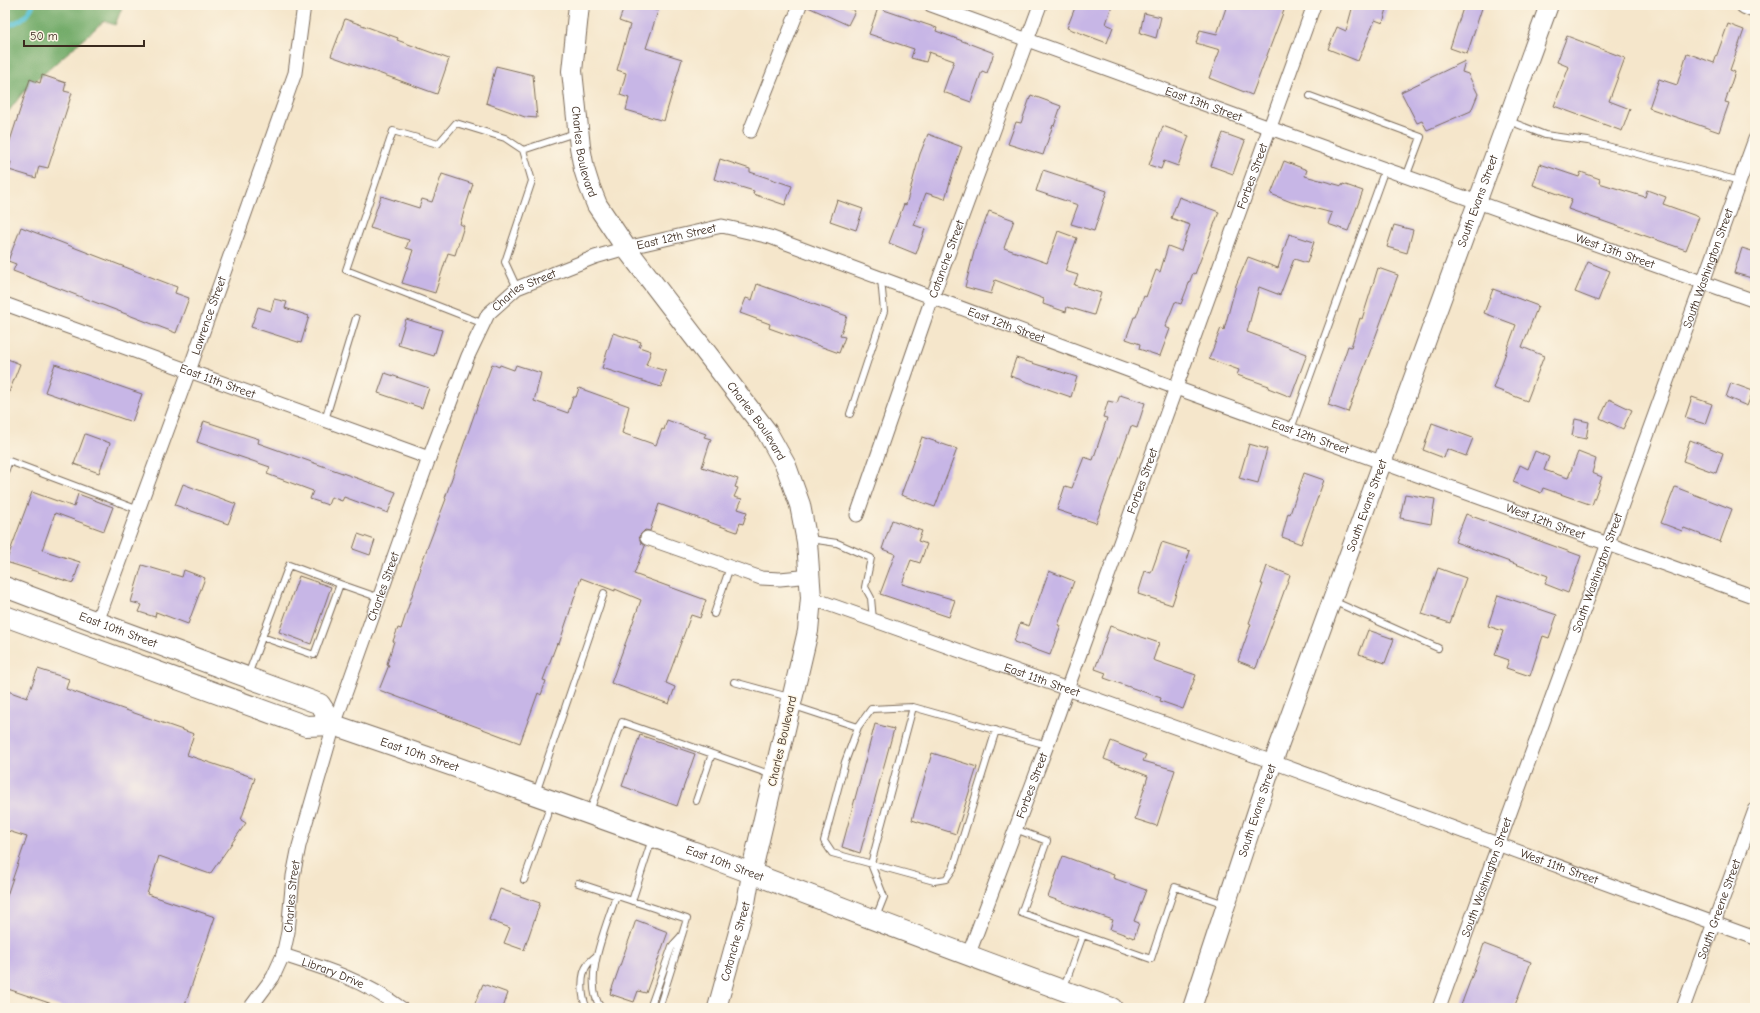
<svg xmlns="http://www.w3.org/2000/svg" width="1760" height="1013" font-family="'Comic Neue',sans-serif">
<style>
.forest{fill:#72ab69;stroke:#566a44}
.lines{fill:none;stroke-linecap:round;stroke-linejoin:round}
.stream{stroke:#59c2d5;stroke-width:5}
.building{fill:#c7b6e6}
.lane-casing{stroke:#7c6c5b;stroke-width:8}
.street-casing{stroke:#7c6c5b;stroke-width:15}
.secondary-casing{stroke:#7c6c5b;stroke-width:20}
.primary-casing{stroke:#7c6c5b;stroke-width:22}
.lane{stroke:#fff;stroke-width:6}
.street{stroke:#fff;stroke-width:13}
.secondary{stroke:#fff;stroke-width:18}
.primary{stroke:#fff;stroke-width:20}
.labels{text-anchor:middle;stroke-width:3;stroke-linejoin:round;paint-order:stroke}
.street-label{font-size:12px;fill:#3b2a1e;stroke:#fcf5e5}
</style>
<rect width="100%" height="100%" fill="#fcf5e5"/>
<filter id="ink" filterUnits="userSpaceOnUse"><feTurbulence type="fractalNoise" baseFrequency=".025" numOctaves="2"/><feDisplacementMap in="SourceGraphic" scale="8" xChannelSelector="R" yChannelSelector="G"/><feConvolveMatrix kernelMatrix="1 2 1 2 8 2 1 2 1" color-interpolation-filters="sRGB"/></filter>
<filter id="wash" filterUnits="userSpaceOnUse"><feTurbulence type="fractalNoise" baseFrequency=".012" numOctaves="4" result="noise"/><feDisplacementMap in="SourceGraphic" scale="16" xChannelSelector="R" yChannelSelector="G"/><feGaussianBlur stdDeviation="0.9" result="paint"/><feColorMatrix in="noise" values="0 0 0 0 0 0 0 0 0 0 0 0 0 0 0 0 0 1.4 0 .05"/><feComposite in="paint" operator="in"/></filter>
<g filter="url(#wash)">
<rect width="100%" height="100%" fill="#f5e6cb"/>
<!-- forest -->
<path class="forest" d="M5,5H123L115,25L104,21L25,90L5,116Z"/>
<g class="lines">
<!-- stream -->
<path class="stream" d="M5,27C18,22 27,18 33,5"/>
</g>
<g id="blocks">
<!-- building -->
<path class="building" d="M625,5H640L658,11L646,48L682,59L664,121L626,110L629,98L620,95L626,73L617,70L630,25L619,21Z
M808,5H841L855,11L848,25L808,7Z
M879,5H884V10L937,28L936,31L994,53L987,73L982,71L971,102L943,92L954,61L929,52L926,62L911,58L914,49L869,34Z
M1076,5H1112L1106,24L1113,27L1107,43L1067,28Z
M1227,5H1286L1252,95L1209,78L1220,50L1196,43L1200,30L1217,34Z
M1353,5H1388L1383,23L1375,20L1358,61L1328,49L1337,27L1346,31Z
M1464,5H1483L1467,54L1450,48Z
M1144,13L1161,17L1156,38L1140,33Z
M345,19L398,38L397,40L449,59L437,94L331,56Z
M1728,24L1744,30L1730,70L1735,72L1725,102L1729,103L1719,132L1649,108L1659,79L1677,85L1687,53L1714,63Z
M1567,36L1625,58L1609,101L1630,109L1622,131L1554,106L1569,67L1557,62Z
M1465,61L1462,72L1468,74L1478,94L1471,111L1427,130L1422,121L1417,123L1401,92Z
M496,66L533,75L537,118L525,117L486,103Z
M42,75L66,83L64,91L72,93L48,168L39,166L36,178L9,170L11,162L5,160V156L30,79L40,83Z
M1031,95L1061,106L1054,126L1053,125L1043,155L1008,144L1016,122L1021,123Z
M1163,126L1189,136L1178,166L1164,161L1161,169L1149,165Z
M1223,133L1245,141L1233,174L1211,166Z
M928,134L962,147L953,172L945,199L926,193L914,225L925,229L916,254L889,243L904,204L906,205L920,154Z
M720,159L750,169V172L792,186L785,205L753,194L754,191L714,179Z
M1284,161L1307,170L1305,176L1342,186L1343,184L1363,191L1348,231L1328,224L1332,213L1291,202L1271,194Z
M1540,164L1579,177L1581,172L1600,179L1599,183L1645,197L1647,190L1666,197L1663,204L1699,217L1686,250L1568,209L1572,199L1533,185Z
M1043,170L1107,191L1094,231L1071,224L1078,205L1036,191Z
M442,174L473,184L460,224L464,226L455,255L448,253L435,293L402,283L413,250L406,248L409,240L370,228L381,196L419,208L422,199L432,202Z
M1179,197L1219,212L1195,274L1193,273L1181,304L1175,302L1165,327L1170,329L1160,356L1139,349L1140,344L1126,339L1134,317H1136L1144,296L1146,297L1156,270L1160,272L1168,246L1181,251L1190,225L1171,218Z
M837,200L863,209L856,230L830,221Z
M989,211L1014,220L1004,248L1047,263L1058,231L1077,238L1065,271L1078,275L1074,285L1101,293L1094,315L1067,307L1066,312L1043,304L1044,299L995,280L991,294L965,287L975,248Z
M1394,225L1413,230L1407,253L1387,247Z
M21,227L177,287L175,293L189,298L176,333L13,271L16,264L8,261Z
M1289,234L1314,242L1307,263L1294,259L1280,295L1259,287L1247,332L1307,354L1291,397L1268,388L1269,386L1237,375L1239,370L1209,359L1221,328L1224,330L1236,285L1248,257L1278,268Z
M1742,248L1755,252V279L1734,273Z
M1588,262L1610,271L1598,301L1575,292Z
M1378,268L1398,275L1348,412L1328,405L1348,346L1351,347L1360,318L1362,319Z
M757,284L847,316L840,336L845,337L839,353L769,328L770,324L740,313L746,298L752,300Z
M1493,289L1538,306L1522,347L1544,356L1527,401L1493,388L1516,325L1484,313Z
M274,299L287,302L285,308L309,316L301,343L251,327L258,307L271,311Z
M406,319L442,330L434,356L398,345Z
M613,333L641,342L639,347L651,351L646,365L666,371L661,387L602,368Z
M5,358L20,364L6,400H5Z
M1016,358L1077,377L1071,397L1010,376Z
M55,364L142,394L132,422L45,392Z
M492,364L499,367L500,365L514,370L516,365L541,373L534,401L568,413L573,397H576L579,388L629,406L622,433L656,445L662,429L664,430L667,420L706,434L704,437L711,439L702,467L738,479L735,487L738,488L734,497L742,499L738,509L747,512L743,524L740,523L737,532L659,504L650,531L645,530L639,536L641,543L645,546L634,574L706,600L700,618L691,615L666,683L675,687L669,704L611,683L641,600L615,589V591L581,578L559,644L557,643L543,680L546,681L541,695L538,693L520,743L379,690L389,665L387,664L394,641H393L398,628L401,629L421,568L420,567L446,499L445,498Z
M385,373L429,388L422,408L378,393Z
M1731,383L1753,391L1747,406L1726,397Z
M1120,395L1145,403L1137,428L1131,426L1096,523L1057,510L1065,486L1072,488L1084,457L1093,460L1107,418L1103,417L1108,401L1117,403Z
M1692,397L1712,404L1705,424L1685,418Z
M1609,399L1632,410L1623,429L1600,418Z
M1575,419L1589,422L1586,439L1572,436Z
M204,421L259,439L258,443L396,492L388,513L344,497L342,501L331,497L328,505L310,499L313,491L267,474L270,467L197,442Z
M1432,423L1473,438L1466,456L1447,449L1444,458L1423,450Z
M85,434L110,443L99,473L74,464Z
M922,437L957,449L935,507L901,495Z
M1690,440L1723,453L1716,473L1683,461Z
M1249,444L1267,449L1258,483L1239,478Z
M1535,451L1549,457L1544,470L1568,478L1578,452L1596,459L1592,473L1602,477L1592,505L1543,488L1541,493L1513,482L1520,465L1528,469Z
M1304,473L1324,480L1301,544L1282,537L1288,513L1290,514Z
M183,484L236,504L228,524L175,505Z
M1675,487L1732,509L1720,542L1684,528L1682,531L1661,523Z
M32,492L74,507L78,494L113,507L104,531L55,513L42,550L80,562L73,583L6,562Z
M1405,494L1435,499L1431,524L1400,518Z
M1466,514L1581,556L1568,593L1545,584L1548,576L1455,542Z
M892,520L922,531L918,541L927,544L920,563L911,560L902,584L955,600L949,617L880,594L895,554L882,549Z
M358,534L375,540L370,555L353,549Z
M1162,542L1190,551L1172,605L1138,594L1145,571L1151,573Z
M142,565L182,577L184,570L205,578L188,624L156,612L155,617L139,612L142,605L131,602Z
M1267,566L1290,575L1256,668L1238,661L1251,624L1249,623L1263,584H1261Z
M1438,568L1466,578L1450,623L1422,614Z
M1049,571L1074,581L1058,625L1061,626L1050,655L1014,642L1020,623L1029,626Z
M299,576L331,587L311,644L279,632Z
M1498,595L1557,615L1549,638L1543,636L1530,676L1506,668L1509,660L1495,655L1503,631L1488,626Z
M1110,626L1159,643L1153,660L1196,675L1183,709L1160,701L1161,698L1104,678L1106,673L1095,669Z
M1368,630L1394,639L1385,663L1359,654Z
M38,669L69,679L66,689L194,734L187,755L255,778L241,820L246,823L210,874L159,856L147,894L215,917L184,1008H64L5,988V901L27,837L5,830V690L27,698Z
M875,724L894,729L860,853L842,847Z
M640,735L695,754L677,806L622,786Z
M1111,741L1146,755L1143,761L1175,770L1157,826L1135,819L1148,776L1104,759Z
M932,753L977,767L956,834L912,820Z
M1063,856L1114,875L1113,878L1146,890L1134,921L1139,923L1134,938L1110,929L1113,920L1048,897Z
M500,889L540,903L524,950L504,943L510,928L489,920Z
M636,920L668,932L646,993L638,991L634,1002L610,994Z
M1484,944L1531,962L1514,1008H1460Z
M483,984L508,993L503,1008H473Z"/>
</g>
</g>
<g filter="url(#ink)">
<use href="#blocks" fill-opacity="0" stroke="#7c6c5b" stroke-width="1"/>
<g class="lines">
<defs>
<path id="lane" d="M1310,96L1421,137L1406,177
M1509,121L1545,135L1588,141L1740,181
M523,150L575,133
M484,324L346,270L393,131L438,144L456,123L505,138L523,150L532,181L505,262L517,288
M850,414L884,311L881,279
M325,420L356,318
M1291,429L1385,169
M5,472L9,461L139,510
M810,539L837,543L871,558L865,587L871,598L873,620
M340,584L380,598
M1333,601L1438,648
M714,614L730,567
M248,675L289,565L340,584L314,655L262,637
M734,682L789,697
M794,706L858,727L871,709L913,707L1047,745
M858,727L845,762L824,841L832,853L934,881L946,879L953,869L996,730
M536,793L604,593
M696,801L712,754
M590,811L622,722L772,775
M1015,829L1047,841L1021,913L1151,959L1175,887L1225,904
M524,880L551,804
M578,883L687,919L659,1008
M632,901L652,839
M876,917L884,897L871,864L913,707
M1064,987L1083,935
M587,1008C581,997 580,974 588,964C590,961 594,958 597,955
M601,1008C581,981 607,925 616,896
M650,1008L672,946L682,935"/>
<g id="street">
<path id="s1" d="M931,5L1270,128L1755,301"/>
<path d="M750,131L800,5"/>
<path id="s2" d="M5,304L429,458"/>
<path id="s3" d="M857,515L932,298L1040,5"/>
<path d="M647,538L761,578L780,579L811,576"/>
<path id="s4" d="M811,598L1273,762L1755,938"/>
<path id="s5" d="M97,622L189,371L295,73L304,5"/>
<path id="s6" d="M283,955C327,969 363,980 401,1008"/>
<path id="s7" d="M968,956L1047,745L1314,5"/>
<path id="s8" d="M250,1008L273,977L283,955L288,932L293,876L299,846L334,725L429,458L468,356L488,314L517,288L595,257L626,248L722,226L770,237L1176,388L1755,597"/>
<path id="s9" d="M1439,1008L1755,139"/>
<path id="s10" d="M1683,1008L1755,810"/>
</g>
<g id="secondary">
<path d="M1745,5L1755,9"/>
<path id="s11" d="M717,1008L746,903L751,874"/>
<path id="s12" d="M1192,1008L1273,762L1549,5"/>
</g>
<g id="primary">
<path id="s13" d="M579,5L572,71L580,147L584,169L589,185L597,205L626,248L767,432L786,466L800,505L807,542L811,598L808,631L751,874"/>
<path id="s14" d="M5,587L97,622L320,704L334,725"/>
<path id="s15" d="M5,616L306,726L334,725C463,769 591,814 719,861C850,910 980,961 1112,1008"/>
</g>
</defs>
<!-- lane casing -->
<use href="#lane" class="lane-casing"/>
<!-- street casing -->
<use href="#street" class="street-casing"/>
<!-- secondary casing -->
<use href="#secondary" class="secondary-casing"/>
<!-- primary casing -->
<use href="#primary" class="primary-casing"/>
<!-- lane -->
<use href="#lane" class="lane"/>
<!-- street -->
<use href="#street" class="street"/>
<!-- secondary -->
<use href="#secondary" class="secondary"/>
<!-- primary -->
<use href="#primary" class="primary"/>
</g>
</g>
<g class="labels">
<!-- street labels -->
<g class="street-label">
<text dy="4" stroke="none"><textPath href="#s1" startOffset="290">East 13th Street</textPath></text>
<text dy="4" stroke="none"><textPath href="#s13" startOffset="148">Charles Boulevard</textPath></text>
<text dy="4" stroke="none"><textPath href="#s7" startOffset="830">Forbes Street</textPath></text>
<text dy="4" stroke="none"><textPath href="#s12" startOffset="856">South Evans Street</textPath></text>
<text dy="4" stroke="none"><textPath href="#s8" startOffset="945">East 12th Street</textPath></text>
<text dy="4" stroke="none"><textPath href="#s1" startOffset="727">West 13th Street</textPath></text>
<text dy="4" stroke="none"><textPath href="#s3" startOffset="271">Cotanche Street</textPath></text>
<text dy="4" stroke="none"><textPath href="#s9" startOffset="787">South Washington Street</textPath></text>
<text dy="4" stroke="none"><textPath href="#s8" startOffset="782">Charles Street</textPath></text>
<text dy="4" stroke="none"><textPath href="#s5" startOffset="326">Lawrence Street</textPath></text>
<text dy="4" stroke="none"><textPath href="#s8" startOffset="1293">East 12th Street</textPath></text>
<text dy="4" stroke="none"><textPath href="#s2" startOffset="226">East 11th Street</textPath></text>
<text dy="4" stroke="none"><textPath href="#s13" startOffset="472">Charles Boulevard</textPath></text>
<text dy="4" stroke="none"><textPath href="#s8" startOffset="1617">East 12th Street</textPath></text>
<text dy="4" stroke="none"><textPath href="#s7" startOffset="506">Forbes Street</textPath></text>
<text dy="4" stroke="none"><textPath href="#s12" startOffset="532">South Evans Street</textPath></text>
<text dy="4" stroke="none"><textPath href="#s8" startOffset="1867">West 12th Street</textPath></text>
<text dy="4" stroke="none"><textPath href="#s9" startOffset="463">South Washington Street</textPath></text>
<text dy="4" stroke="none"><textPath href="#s8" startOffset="446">Charles Street</textPath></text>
<text dy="4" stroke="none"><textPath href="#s14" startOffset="121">East 10th Street</textPath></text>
<text dy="4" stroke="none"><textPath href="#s4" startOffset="245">East 11th Street</textPath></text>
<text transform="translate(782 741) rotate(-77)" y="4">Charles Boulevard</text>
<text dy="4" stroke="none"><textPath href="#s15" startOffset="439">East 10th Street</textPath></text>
<text dy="4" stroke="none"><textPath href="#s7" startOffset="182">Forbes Street</textPath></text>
<text dy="4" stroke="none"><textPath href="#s12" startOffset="208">South Evans Street</textPath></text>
<text dy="4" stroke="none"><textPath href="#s15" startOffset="763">East 10th Street</textPath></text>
<text dy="4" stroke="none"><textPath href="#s4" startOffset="795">West 11th Street</textPath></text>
<text dy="4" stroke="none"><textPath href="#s9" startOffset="139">South Washington Street</textPath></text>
<text dy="4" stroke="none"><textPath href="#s8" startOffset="122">Charles Street</textPath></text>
<text dy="4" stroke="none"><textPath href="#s10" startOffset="105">South Greene Street</textPath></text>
<text dy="4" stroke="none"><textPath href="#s11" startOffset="69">Cotanche Street</textPath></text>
<text dy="4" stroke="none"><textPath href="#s6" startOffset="53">Library Drive</textPath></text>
</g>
</g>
<!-- margin -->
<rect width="1760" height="1013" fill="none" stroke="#fcf5e5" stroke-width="20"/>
<!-- scale -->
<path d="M24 40v6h120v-6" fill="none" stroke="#3b2a1e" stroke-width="2"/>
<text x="30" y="40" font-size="12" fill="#3b2a1e" stroke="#fcf5e5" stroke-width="3" paint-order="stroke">50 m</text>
</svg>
